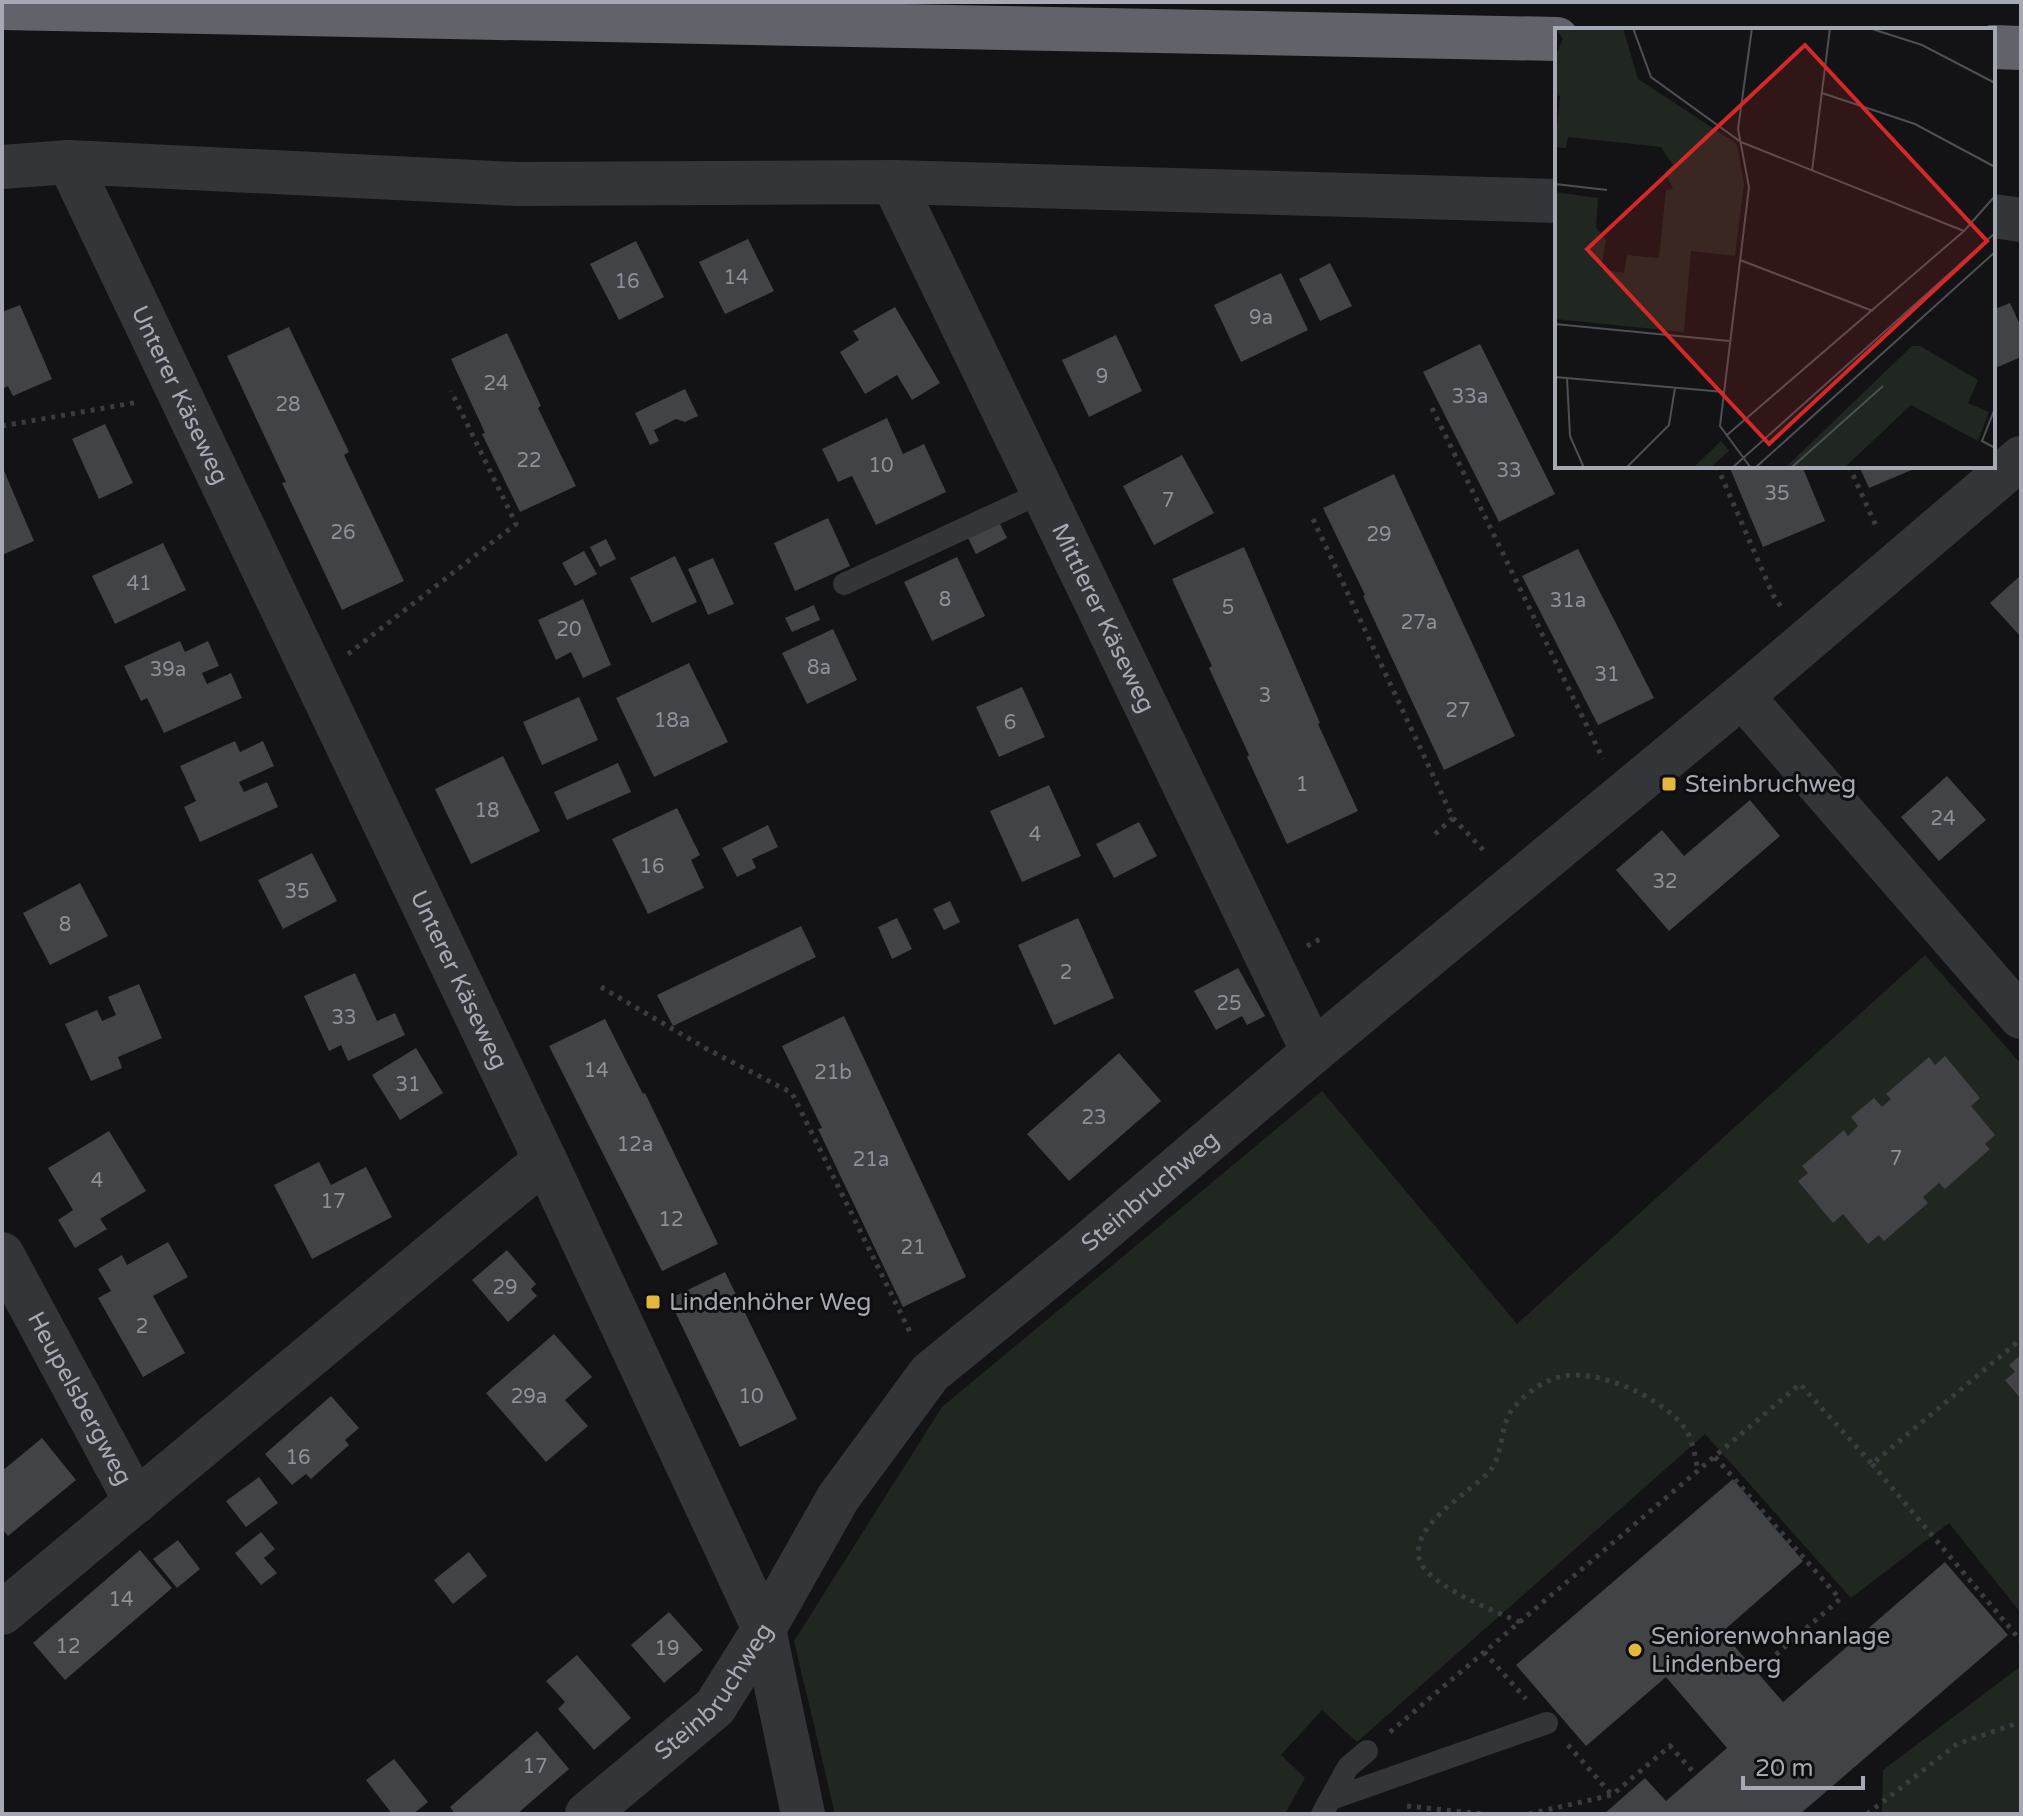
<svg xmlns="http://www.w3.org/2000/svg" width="2023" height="1816" font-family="'Varela Round',sans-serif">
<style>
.green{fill:#202721}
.building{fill:#424347}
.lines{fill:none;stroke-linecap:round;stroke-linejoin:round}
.path{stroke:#3b3c40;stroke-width:5;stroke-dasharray:4 6;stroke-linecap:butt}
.lane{stroke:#343539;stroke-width:22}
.street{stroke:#343539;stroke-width:44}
.highway{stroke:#61626a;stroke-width:44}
.poi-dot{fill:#e3b83d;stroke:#0e0e10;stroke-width:3}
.labels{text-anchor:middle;stroke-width:6;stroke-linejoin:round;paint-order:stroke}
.number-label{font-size:20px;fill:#8d9099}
.street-label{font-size:24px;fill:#a6a9b4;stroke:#0e0e10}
.poi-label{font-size:24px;fill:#a6a9b4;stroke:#0e0e10;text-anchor:start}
.inset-road{fill:none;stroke:#4e4f55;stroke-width:2}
.view{fill:#d62828;fill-opacity:0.15;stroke:#d62828;stroke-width:4}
.inset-edge{fill:none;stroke:#a6a9b4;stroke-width:4}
</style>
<rect width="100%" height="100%" fill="#131315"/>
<!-- green -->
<path class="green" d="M1925,955L2021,1064V1613L1949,1523L1851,1598L1705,1434L1357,1742L1322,1710L1281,1755L1305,1778L1285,1814H835L794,1641L942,1407L1322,1091L1517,1324Z
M2021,1666V1814H1882L1883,1770Z"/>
<!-- building -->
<path class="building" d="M748,239L774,291L725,314L699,262Z
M636,241L664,297L619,320L590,264Z
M1330,263L1352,306L1320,321L1299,279Z
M1281,273L1308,330L1241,362L1214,305Z
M2010,303L2021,327V357L1993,369V310Z
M20,305L52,379L13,396L8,386L2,389V312Z
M895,307L940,383L912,400L897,375L865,394L840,352L859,340L853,331Z
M289,327L349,452L344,455L404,581L342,610L282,483L286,482L227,356Z
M507,333L541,406L538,408L576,486L520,512L482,434L485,433L451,359Z
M1116,335L1142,391L1089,417L1062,360Z
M1480,344L1555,494L1499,522L1423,372Z
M685,389L698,416L685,422L676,419L654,430L659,441L650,445L635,413Z
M887,418L903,454L924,444L946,492L876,525L852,476L838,482L822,449Z
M105,424L133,483L99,499L72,439Z
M1182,455L1214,513L1154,545L1123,486Z
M2,466L34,541L2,555Z
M1729,466H1802L1825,521L1763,547Z
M1859,466H1921L1869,488Z
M1394,474L1515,736L1444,770L1363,596L1365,595L1323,508Z
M828,518L850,566L795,591L774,543Z
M997,518L1007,538L976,554L966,534Z
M606,539L616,559L600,567L590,547Z
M163,543L186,590L115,624L92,576Z
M1244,547L1320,723L1318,724L1358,811L1287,844L1247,757L1249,755L1209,668L1212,666L1172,579Z
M1578,549L1654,698L1598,725L1522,576Z
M584,551L597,574L575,586L562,563Z
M675,556L697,602L652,623L630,578Z
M957,557L985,616L932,641L904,582Z
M713,558L734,604L708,615L688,569Z
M2021,575V637L1990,603Z
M583,599L611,665L583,678L571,652L556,660L538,620Z
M814,605L820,620L792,632L785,618Z
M833,629L857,680L807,704L782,653Z
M180,641L185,652L208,641L219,666L202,673L207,684L231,673L242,698L164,733L147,698L141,701L124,666Z
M689,663L728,742L654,777L616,698Z
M1022,687L1045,737L999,757L976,707Z
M579,697L598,740L542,765L523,722Z
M235,741L240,752L263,741L274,766L239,782L244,792L267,782L278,807L200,842L184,807L196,801L180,766Z
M503,756L540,831L471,864L435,789Z
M618,763L631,792L567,820L554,792Z
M1947,776L1986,820L1939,861L1901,817Z
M1049,785L1081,856L1022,882L990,811Z
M1750,800L1780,836L1669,931L1616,870L1662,830L1684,856Z
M677,808L700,855L691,860L704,888L648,914L612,839Z
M1139,822L1157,856L1114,878L1096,844Z
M768,825L778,847L752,859L756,868L737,877L722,848Z
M312,853L337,901L283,929L258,880Z
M80,883L108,936L50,965L23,913Z
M950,901L960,922L944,930L933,909Z
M897,918L912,949L892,959L878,927Z
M1078,918L1114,998L1054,1025L1018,945Z
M801,926L816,957L673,1026L657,995Z
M1238,968L1265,1016L1247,1025L1242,1016L1216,1030L1194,991Z
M355,973L377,1021L395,1013L405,1035L348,1061L341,1045L329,1051L304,996Z
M139,984L162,1038L118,1057L122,1068L91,1081L65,1024L97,1010L102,1021L116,1015L108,997Z
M844,1016L966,1277L903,1307L818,1129L822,1128L782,1046Z
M605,1019L643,1094L645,1093L718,1244L662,1271L549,1046Z
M416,1048L443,1093L400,1120L372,1075Z
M1119,1053L1161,1101L1069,1181L1027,1134Z
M1945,1056L1980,1098L1971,1106L1995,1135L1985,1144L1990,1149L1945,1189L1939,1183L1923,1197L1928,1203L1884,1241L1879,1235L1868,1244L1843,1214L1833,1223L1798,1181L1808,1173L1802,1166L1844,1130L1848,1136L1858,1126L1851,1117L1874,1098L1882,1107L1891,1099L1886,1094L1929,1057L1935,1065Z
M109,1131L146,1191L100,1219L107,1229L75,1248L58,1220L73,1210L48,1168Z
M319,1162L331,1185L366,1167L392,1217L312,1259L274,1185Z
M168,1242L188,1277L153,1296L185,1353L143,1377L98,1298L111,1291L98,1269L122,1255L127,1265Z
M507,1250L536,1284L531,1289L537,1296L508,1322L472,1280Z
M725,1272L797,1419L740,1447L669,1299Z
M554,1334L592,1377L565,1400L588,1426L546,1462L486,1393Z
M2021,1355V1399L2005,1380L2015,1372L2009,1365Z
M331,1396L359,1428L345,1440L349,1445L331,1461L311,1479L306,1474L292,1485L265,1454Z
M42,1438L76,1480L8,1536L2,1529V1471Z
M259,1477L278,1503L246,1527L226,1501Z
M1733,1479L1803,1561L1722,1632L1783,1702L1945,1562L2008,1635L1800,1814H1604L1645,1778L1666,1801L1727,1748L1666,1677L1586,1746L1516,1665Z
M261,1532L275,1549L264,1558L277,1573L261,1585L235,1553Z
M178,1540L200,1569L177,1588L153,1559Z
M140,1550L172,1588L65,1680L33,1643Z
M469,1552L487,1576L453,1604L434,1580Z
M669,1612L703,1650L664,1683L631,1645Z
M577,1655L631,1718L594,1750L558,1709L565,1702L546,1681Z
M537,1731L569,1769L517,1814H455L450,1807Z
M394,1759L428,1802L413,1814H392L366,1780Z"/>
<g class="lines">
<!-- path -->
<path class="path" d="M1432,408L1603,759
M2,426L139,402
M1717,466L1773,595L1782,608
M1849,466L1877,528
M1313,519L1453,818L1487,854
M348,654L516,524L451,391
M1435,834L1453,818
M1307,946L1324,937
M601,987L705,1048L792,1093L912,1336
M1715,1457L1840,1599L1764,1665
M1872,1464L2021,1641
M1520,1622C1496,1612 1424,1584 1419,1558C1412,1524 1468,1494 1489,1472C1505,1454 1498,1423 1516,1405C1527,1393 1540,1383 1556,1378C1593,1365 1665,1398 1686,1430C1693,1440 1695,1458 1698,1470
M1484,1652L1526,1699
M1390,1732L1800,1384L1872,1464L2021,1339
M1568,1745L1612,1795
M1407,1806L1483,1814
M1529,1814L1612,1795L1670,1746L1696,1775
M1867,1814L1957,1744L2021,1722"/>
<!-- lane -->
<path class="lane" d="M844,584L1043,492
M1331,1799L1547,1723
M1322,1814L1348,1767L1367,1751"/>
<!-- street -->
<g class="street">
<path id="s1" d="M69,162L545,1160L764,1629L803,1814"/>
<path d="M2,167L69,162L517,184L893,182L1557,201"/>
<path id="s2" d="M893,182L1313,1052"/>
<path d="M1993,216L2021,220"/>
<path d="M1742,696L2021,1017"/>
<path id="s3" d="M2,1254L136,1502"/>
<path d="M2,1613L545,1160"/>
<path id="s4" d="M587,1814L715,1707L764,1629L838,1498L930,1373L1076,1254L1313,1052L1742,696L2021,458"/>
</g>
<!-- highway -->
<path class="highway" d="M2,8L1557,39
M1993,47L2021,48"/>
</g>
<!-- markers -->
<g class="poi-dot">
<rect x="1661" y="776" width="16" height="16" rx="4"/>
<rect x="645" y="1294" width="16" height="16" rx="4"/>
<circle cx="1635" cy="1650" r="8"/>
</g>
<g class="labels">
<!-- number labels -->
<g class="number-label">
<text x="736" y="284">14</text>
<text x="627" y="288">16</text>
<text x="1261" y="324">9a</text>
<text x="1102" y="383">9</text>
<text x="496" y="390">24</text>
<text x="1470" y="403">33a</text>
<text x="288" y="411">28</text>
<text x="529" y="467">22</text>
<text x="881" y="472">10</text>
<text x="1509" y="477">33</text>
<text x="1777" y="500">35</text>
<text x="1168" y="507">7</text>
<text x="343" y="539">26</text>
<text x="1379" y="541">29</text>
<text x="139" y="590">41</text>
<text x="945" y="606">8</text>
<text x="1568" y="607">31a</text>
<text x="1228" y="614">5</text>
<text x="1419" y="629">27a</text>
<text x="569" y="636">20</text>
<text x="819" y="674">8a</text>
<text x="168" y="676">39a</text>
<text x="1607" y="681">31</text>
<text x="1265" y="702">3</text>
<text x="1458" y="717">27</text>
<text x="672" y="727">18a</text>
<text x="1010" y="729">6</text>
<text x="1302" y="791">1</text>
<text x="487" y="817">18</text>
<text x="1943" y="825">24</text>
<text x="1035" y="841">4</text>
<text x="652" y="873">16</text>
<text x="1665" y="888">32</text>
<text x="297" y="898">35</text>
<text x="65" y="931">8</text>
<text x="1066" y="979">2</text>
<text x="1229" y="1010">25</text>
<text x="344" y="1024">33</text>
<text x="596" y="1077">14</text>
<text x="833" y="1079">21b</text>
<text x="408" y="1091">31</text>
<text x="1094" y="1124">23</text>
<text x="635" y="1151">12a</text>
<text x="1896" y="1165">7</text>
<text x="871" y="1166">21a</text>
<text x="97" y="1187">4</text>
<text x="333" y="1208">17</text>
<text x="671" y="1226">12</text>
<text x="913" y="1254">21</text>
<text x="505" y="1294">29</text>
<text x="142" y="1333">2</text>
<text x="529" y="1403">29a</text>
<text x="751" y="1403">10</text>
<text x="298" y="1464">16</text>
<text x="121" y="1606">14</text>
<text x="68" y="1653">12</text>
<text x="667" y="1655">19</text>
<text x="535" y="1773">17</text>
</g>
<!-- street labels -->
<g class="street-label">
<text dy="8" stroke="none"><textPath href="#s1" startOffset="258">Unterer Käseweg</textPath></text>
<text dy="8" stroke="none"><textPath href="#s2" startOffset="484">Mittlerer Käseweg</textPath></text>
<text dy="8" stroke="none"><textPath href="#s1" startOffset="906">Unterer Käseweg</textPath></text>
<text dy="8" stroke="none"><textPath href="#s4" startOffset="850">Steinbruchweg</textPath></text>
<text dy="8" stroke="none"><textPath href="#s3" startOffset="164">Heupelsbergweg</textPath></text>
<text dy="8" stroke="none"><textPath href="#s4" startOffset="178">Steinbruchweg</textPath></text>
</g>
<!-- poi labels -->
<g class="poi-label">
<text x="1685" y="792">Steinbruchweg</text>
<text x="669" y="1310">Lindenhöher Weg</text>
<text x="1651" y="1644">Seniorenwohnanlage<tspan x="1651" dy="28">Lindenberg</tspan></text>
</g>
</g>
<!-- overview -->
<g transform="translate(1555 28)">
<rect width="440" height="440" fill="#131315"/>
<path d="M0,0H68L83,51L182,116L189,156L180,228L136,223L129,304L0,291V164L43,170L41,199L51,212L46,241L69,245L72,227L104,230L111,162L118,161L110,144L118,137L106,119L13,109L11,120L0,119L5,68L0,67V29L8,11ZM357,318H365L423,352L413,375L434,384L423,413L356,377L289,440H230ZM166,413L174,423L155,440H138Z" fill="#202721"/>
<path class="inset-road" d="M78,0L96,49L186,114L409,203M314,0L367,17L440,55M267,65L360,96L440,139M257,143L275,0M0,156L52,162M185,232L318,283M0,296L174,313M0,349L169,364M12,350L15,408L29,440M440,380L427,413L440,420M172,407L409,203L440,168M71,440L114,397L120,360M177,440L440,205M196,440L165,398L194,159L183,101L197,0M200,440L440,224M236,440L328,358"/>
<path class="view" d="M250,17L432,213L214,416L32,221Z"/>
<rect width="440" height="440" class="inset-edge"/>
</g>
<!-- border -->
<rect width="2023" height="1816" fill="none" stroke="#a6a9b4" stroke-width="8"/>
<!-- scale -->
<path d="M1743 1776v12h120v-12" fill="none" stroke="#a6a9b4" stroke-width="4"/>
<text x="1755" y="1776" font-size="24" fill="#a6a9b4" stroke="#0e0e10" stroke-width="6" paint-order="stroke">20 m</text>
</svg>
